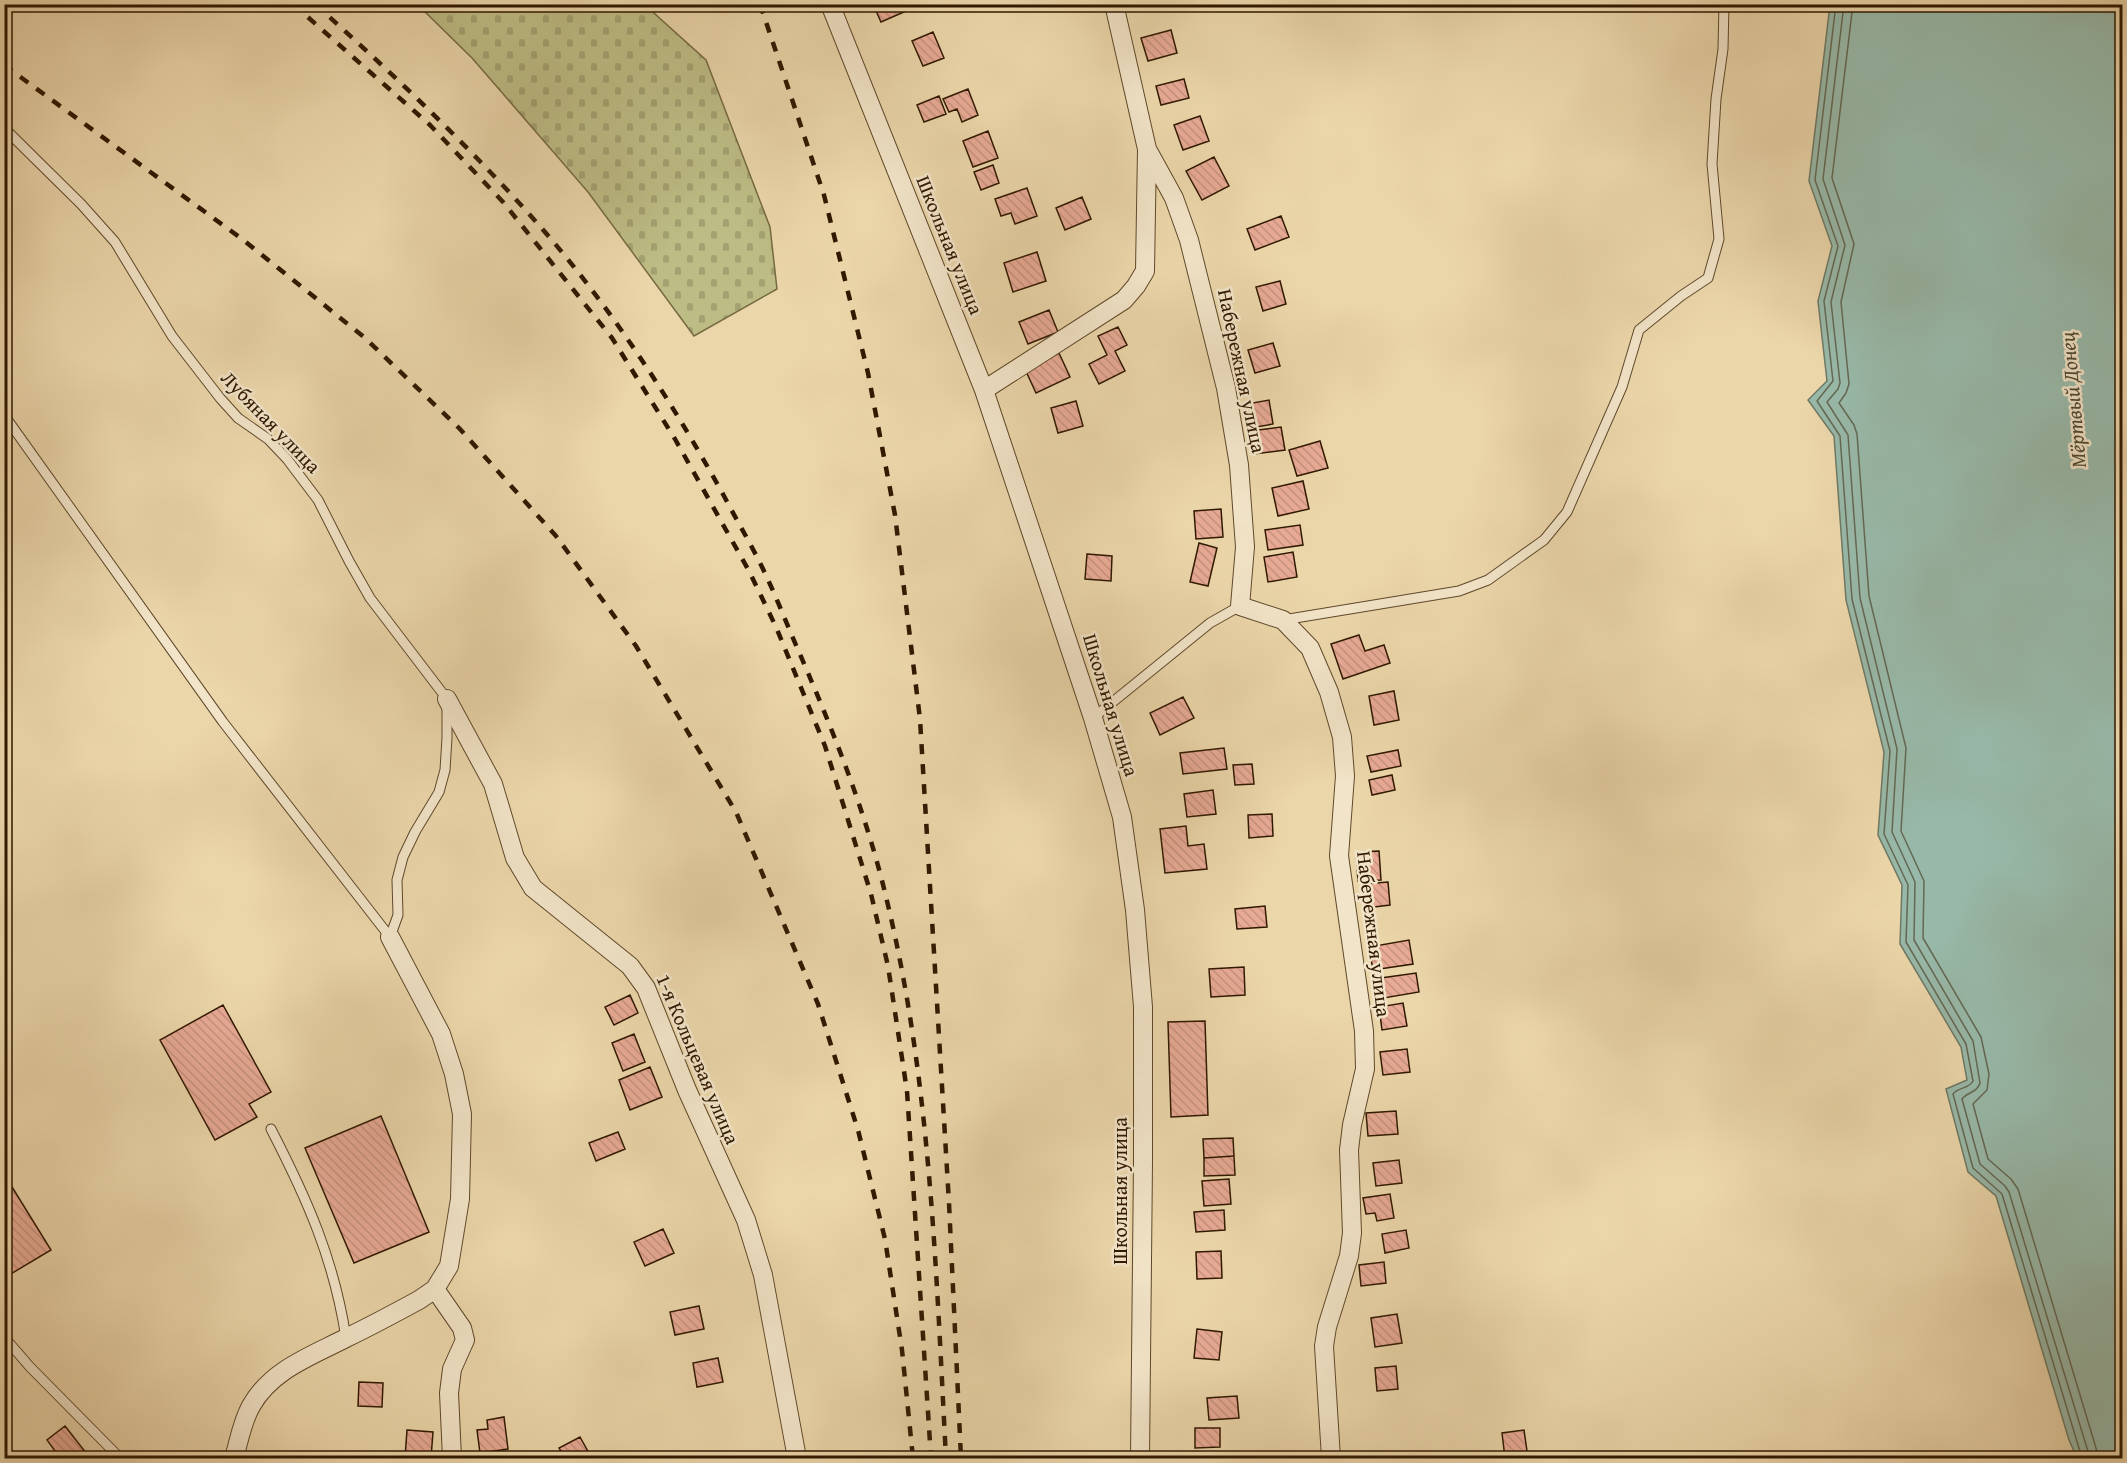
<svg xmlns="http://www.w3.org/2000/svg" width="2127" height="1463" font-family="'Gentium Book Plus',serif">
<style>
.cemetery{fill:url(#cemetery-stones);stroke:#766a42;stroke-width:1.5}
.water{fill:#98b9a9;stroke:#6e7965;stroke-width:1.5}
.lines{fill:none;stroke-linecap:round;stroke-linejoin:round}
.shore{stroke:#646854;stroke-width:1.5}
.building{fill:url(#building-back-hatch);stroke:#301800;stroke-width:1.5}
.lane-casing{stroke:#5f482a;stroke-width:11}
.street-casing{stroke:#5f482a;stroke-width:20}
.lane{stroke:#f2e4c8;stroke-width:9}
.street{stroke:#f2e4c8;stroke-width:18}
.rail{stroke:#301800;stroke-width:4.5;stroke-dasharray:10 10;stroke-linecap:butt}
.labels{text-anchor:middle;stroke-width:5;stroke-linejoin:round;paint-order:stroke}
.street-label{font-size:20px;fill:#301800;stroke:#f2e4c8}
.water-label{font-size:21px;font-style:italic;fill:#4f4833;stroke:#f2e4c8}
</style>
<defs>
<pattern id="cemetery-stones" width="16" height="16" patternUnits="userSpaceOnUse" patternTransform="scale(1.5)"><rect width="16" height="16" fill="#bdbc85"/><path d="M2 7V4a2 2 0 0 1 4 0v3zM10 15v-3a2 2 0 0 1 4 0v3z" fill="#a3a171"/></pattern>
<pattern id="building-back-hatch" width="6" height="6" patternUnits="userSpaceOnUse" patternTransform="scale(1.5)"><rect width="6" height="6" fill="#e8aa95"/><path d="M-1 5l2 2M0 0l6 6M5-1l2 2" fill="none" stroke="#c7927f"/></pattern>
</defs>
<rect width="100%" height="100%" fill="#ebd6aa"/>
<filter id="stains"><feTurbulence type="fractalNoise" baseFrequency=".00333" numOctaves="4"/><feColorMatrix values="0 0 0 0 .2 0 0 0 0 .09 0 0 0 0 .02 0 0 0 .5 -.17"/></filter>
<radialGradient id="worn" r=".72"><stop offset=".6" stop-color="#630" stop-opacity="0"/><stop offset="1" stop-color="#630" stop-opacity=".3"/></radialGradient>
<!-- cemetery -->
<path class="cemetery" d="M418,5H645L706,60L770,227L777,289L694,336L588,192L472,58Z"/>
<!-- water -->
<path class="water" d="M1830,5H2122V1458H2077L2069,1440L1996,1196L1968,1172L1946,1089L1967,1080L1961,1047L1900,944L1902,885L1878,835L1884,752L1846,600L1834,436L1808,400L1827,381L1818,301L1832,246L1809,181Z"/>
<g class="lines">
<!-- shore -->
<path class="shore" d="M1836,4L1815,180L1838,246L1824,301L1833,381L1817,401L1840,436L1852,599L1890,751L1884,834L1908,885L1906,942L1966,1044L1973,1081C1969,1089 1958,1087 1953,1094L1973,1168L2002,1194L2082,1458
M1844,4L1823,179L1845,245L1831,302L1840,383L1838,389L1827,402L1848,435L1860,598L1897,749L1892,832L1915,882L1914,940L1973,1041L1980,1083C1977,1093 1967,1092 1962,1099L1980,1164L2005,1186L2009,1192L2090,1458
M1853,4L1832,178L1854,244L1841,302L1849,384L1846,393L1839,403L1854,425L1857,434L1869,596L1906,748L1901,831L1924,881L1923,938L1981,1037L1989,1074L1987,1090L1973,1104L1988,1159L2011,1179L2018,1189L2099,1458"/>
</g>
<!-- building -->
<path class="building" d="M873,4H903L906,11L881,22Z
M1171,30L1177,53L1148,61L1141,38Z
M933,32L944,58L923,66L912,41Z
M1184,79L1189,98L1161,105L1156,86Z
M968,89L978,115L962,122L957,109L949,112L943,99Z
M939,96L946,114L924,122L917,105Z
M1200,116L1209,141L1183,150L1174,125Z
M988,131L998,158L973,167L963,141Z
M1214,157L1229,186L1202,200L1186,171Z
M993,165L999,183L981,190L974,172Z
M1027,188L1037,216L1015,224L1011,213L1001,216L995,199Z
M1082,197L1091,219L1065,230L1056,208Z
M1281,216L1289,237L1255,250L1247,229Z
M1037,252L1046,281L1013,292L1004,263Z
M1280,281L1286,304L1263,311L1256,287Z
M1049,310L1058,332L1028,344L1019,322Z
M1118,327L1127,345L1115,351L1125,371L1099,384L1089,364L1107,355L1098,336Z
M1273,343L1280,366L1255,373L1248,350Z
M1059,353L1070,377L1036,393L1025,369Z
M1269,400L1273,424L1251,428L1247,404Z
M1076,401L1083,426L1058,433L1051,408Z
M1281,427L1285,450L1254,454L1251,431Z
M1320,441L1328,468L1297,476L1289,450Z
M1303,481L1309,509L1278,516L1272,488Z
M1221,509L1223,537L1196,539L1194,511Z
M1300,525L1303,545L1268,550L1265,530Z
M1199,543L1217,548L1208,586L1190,582Z
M1293,552L1297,577L1268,582L1264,557Z
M1087,554L1112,556L1111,581L1085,579Z
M1359,635L1365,651L1384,645L1390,663L1343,679L1331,644Z
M1394,691L1399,720L1374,725L1369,696Z
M1183,697L1194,718L1160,735L1150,713Z
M1224,748L1227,769L1183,774L1180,753Z
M1398,750L1401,766L1371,772L1367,756Z
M1252,764L1254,784L1235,785L1233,765Z
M1392,775L1395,790L1372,795L1369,780Z
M1213,790L1216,814L1187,817L1184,794Z
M1272,814L1273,836L1249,838L1248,815Z
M1186,826L1188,846L1204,844L1207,869L1165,873L1160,829Z
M1379,851L1381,880L1358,881L1356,852Z
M1388,882L1390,905L1366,908L1364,884Z
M1265,906L1267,927L1237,929L1235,909Z
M1409,940L1413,964L1373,970L1369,947Z
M1244,967L1245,995L1211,997L1209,969Z
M1416,973L1419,992L1378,999L1374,979Z
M630,995L638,1013L614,1025L605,1007Z
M1403,1003L1407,1026L1382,1030L1379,1007Z
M223,1005L271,1092L249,1104L257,1117L215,1140L160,1040Z
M1205,1021L1208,1115L1171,1117L1168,1022Z
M634,1034L645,1062L623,1071L612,1043Z
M1407,1049L1410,1072L1383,1075L1380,1052Z
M650,1067L662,1097L630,1110L619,1080Z
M1396,1111L1398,1134L1368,1136L1366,1113Z
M381,1116L429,1232L354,1263L305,1148Z
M618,1132L625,1149L596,1161L589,1143Z
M1233,1138L1234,1156L1204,1158L1203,1139Z
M1234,1156L1235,1175L1204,1176V1158Z
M1399,1160L1402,1183L1376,1186L1373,1163Z
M4,1174L51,1250L4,1278Z
M1229,1179L1231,1204L1204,1206L1202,1181Z
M1390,1194L1394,1218L1377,1221L1375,1213L1366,1214L1363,1198Z
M1224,1210L1225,1230L1196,1232L1194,1212Z
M663,1229L674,1253L645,1266L634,1242Z
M1406,1230L1409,1248L1385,1253L1382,1234Z
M1221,1251L1222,1278L1197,1279L1196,1252Z
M1384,1262L1386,1283L1361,1286L1359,1265Z
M699,1306L704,1329L675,1335L670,1312Z
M1397,1314L1402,1343L1375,1347L1371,1318Z
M1197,1329L1222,1332L1219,1360L1194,1358Z
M718,1358L723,1382L697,1387L693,1363Z
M1396,1366L1398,1389L1377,1391L1375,1368Z
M359,1382L383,1383L382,1407L358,1406Z
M1237,1396L1239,1418L1209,1420L1207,1398Z
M504,1417L508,1449L480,1453L477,1430L488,1429L487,1420Z
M65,1426L90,1458H60L47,1440Z
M1195,1428H1220V1447L1195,1448Z
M407,1430L433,1432L431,1458H405Z
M1524,1430L1528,1458H1505L1502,1433Z
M580,1437L590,1455L583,1458H565L559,1448Z"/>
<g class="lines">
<defs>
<path id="lane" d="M4,128L81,204L115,242L172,336L220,398L238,418L268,439L287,459L318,500L349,561L370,598L447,699V738L445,770L439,792L415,832L403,857L397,880L398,915L390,937
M4,415L223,722L390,937
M1283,620L1459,591L1488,580L1544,540L1567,512L1622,387L1639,330L1681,296L1708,278L1719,239L1712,164L1716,99L1723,49L1724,4
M1093,718L1210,623L1240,606
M271,1129C307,1199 334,1259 346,1338
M4,1337L30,1367L120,1458"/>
<path id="street" d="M830,4L984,390L1093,718L1122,817L1135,910L1143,1007V1162L1140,1458
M1147,149L1174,198L1189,240L1226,388L1239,465L1245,547L1240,606L1283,620L1310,648L1329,692L1342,737L1345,776L1339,856L1364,1031L1365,1069L1352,1125L1349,1150L1352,1233L1349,1256L1327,1327L1324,1346L1331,1458
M984,390L1124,300L1136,286L1145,271L1147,149L1114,4
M447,699L493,784L515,858L533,888L630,966L646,988L687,1090L746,1220L763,1275L797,1458
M435,1289L462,1328L465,1340L452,1369L449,1393L452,1458
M234,1458C239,1441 242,1422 251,1406C271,1370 311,1356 346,1338C371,1326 395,1313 419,1300L435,1289L449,1266L460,1199L462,1114L454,1074L441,1034L390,937"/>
</defs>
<!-- lane casing -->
<use href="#lane" class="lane-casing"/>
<!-- street casing -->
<use href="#street" class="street-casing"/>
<!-- lane -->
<use href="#lane" class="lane"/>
<!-- street -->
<use href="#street" class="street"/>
<!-- rail -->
<path class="rail" d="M293,4L430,125L503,202L612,338L675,439L749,571L776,627L825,746L871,894L888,966L907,1091L931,1458
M315,4C393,74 469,146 538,224C611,307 671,400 724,496C737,521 751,544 763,569C776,596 787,625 799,652C834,733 867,815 887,901C931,1083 936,1273 946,1458
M760,4L824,195L868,373L895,515L920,719L949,1203L961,1458
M4,65L242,239L364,337L459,428L556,536L636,646L736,812L818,1004L858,1130L885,1239L902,1350L913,1458"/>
</g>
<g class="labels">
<!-- street labels -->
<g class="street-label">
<text transform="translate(950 245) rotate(68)" y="7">Школьная улица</text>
<text transform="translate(1242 371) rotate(78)" y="7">Набережная улица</text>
<text transform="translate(271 422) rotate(46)" y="7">Лубяная улица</text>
<text transform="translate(1111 705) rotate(73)" y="7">Школьная улица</text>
<text transform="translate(1374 934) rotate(83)" y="7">Набережная улица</text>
<text transform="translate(698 1059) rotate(67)" y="7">1-я Кольцевая улица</text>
<text transform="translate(1120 1191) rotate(-90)" y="7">Школьная улица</text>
</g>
<!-- water labels -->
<g class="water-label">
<text transform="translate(2073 400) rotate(-95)" y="7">Мёртвый Донец</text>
</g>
</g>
<!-- margin -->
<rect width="2127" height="1463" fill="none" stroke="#ebd6aa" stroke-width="24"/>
<rect x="6" y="6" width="2115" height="1451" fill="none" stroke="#301800" stroke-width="3"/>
<rect x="12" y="12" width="2103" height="1439" fill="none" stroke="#301800" stroke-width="1.5"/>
<rect width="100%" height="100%" filter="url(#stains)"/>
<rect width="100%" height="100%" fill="url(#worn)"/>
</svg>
